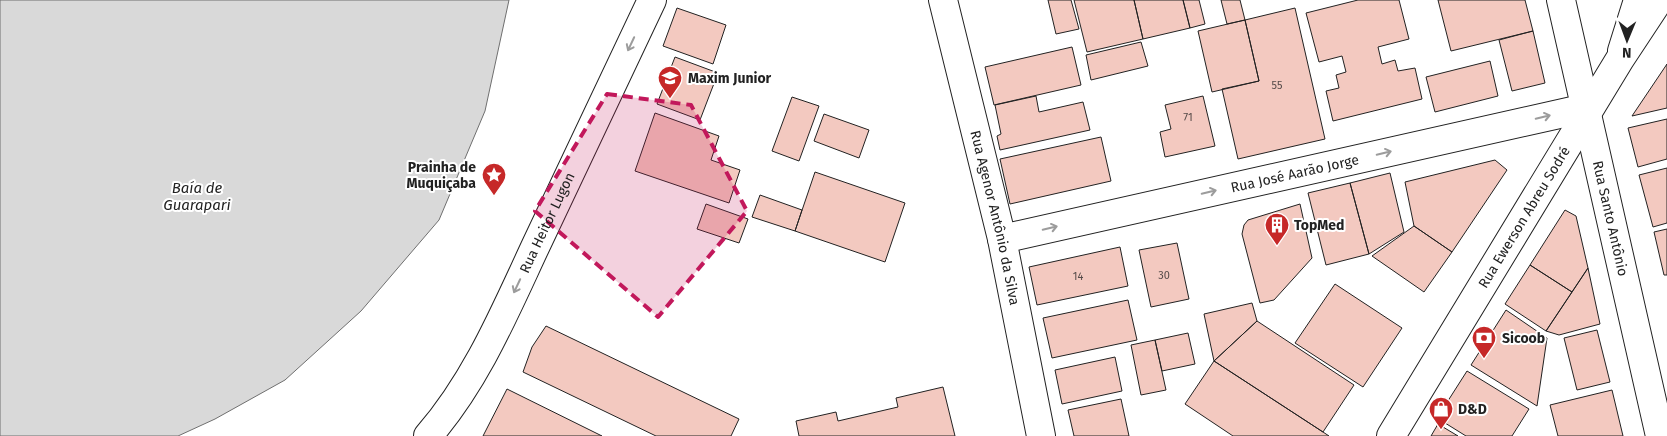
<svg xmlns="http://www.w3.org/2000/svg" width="1667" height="436" font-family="'Fira Sans',sans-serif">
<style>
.water{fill:#d9d9d9;stroke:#6f6f6f}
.building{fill:#f3c9c0;stroke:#222}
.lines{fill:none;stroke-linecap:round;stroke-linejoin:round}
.minor-casing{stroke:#222;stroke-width:30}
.major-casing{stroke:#222;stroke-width:30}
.minor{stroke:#fff;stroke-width:28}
.major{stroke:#fff;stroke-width:28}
.oneway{stroke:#9c9c9c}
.marked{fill:#c2185b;fill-opacity:0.2;stroke:#c2185b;stroke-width:4;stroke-dasharray:10 6;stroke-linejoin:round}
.labels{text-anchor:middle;stroke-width:4;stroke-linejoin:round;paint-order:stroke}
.number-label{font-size:11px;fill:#564c4a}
.poi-label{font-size:14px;font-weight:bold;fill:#222;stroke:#fff;text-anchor:start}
.street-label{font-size:14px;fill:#222;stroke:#fff}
.water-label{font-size:15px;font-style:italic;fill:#222;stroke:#fff}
</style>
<rect width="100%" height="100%" fill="#fff"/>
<!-- water -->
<path class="water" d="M0,0H509L485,111L439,220L361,311L285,380L215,419L178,436H0Z"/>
<!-- building -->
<path class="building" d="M1048,0H1071L1079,29L1056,34Z
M1074,0H1134L1143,39L1087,52Z
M1134,0H1183L1190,28L1143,39Z
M1183,0H1199L1205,24L1190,28Z
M1221,0H1240L1245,20L1227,24Z
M1358,0H1399L1409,39L1378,47L1382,64L1395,60L1398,71L1415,68L1422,99L1333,121L1326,91L1339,88L1336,75L1346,72L1342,56L1319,62L1306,13Z
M1438,0H1525L1533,31L1451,51Z
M677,8L726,25L713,64L663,46Z
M1295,8L1325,139L1238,159L1222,89L1259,81L1245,20Z
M1245,20L1259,81L1212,92L1198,31Z
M1533,31L1545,83L1512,91L1499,40Z
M1141,42L1148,66L1091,80L1086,55Z
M1072,47L1081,85L994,105L985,67Z
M675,57L718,73L700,120L657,104Z
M1490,61L1498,96L1435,112L1426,77Z
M1667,64V108L1632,116Z
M1036,96L1039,112L1083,102L1090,130L1000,150L997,136L1001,134L995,105Z
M1203,96L1215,146L1165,157L1160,132L1171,129L1165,105Z
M792,97L819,106L799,161L772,151Z
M655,113L719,136L711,160L740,170L729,203L635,171Z
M824,114L869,130L859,158L814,141Z
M1667,119V159L1638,167L1628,128Z
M1101,137L1111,181L1010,204L1000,159Z
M1495,160L1507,170L1452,252L1414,226L1405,182Z
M1667,168V223L1653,227L1639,175Z
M815,172L905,203L885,262L795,231Z
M1390,173L1404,232L1369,254L1350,183Z
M1350,183L1369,254L1326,265L1308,193Z
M760,195L802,210L795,231L752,217Z
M706,204L748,219L739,243L697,229Z
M1300,204L1312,258L1274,300L1260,303L1242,234L1244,225L1248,220Z
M1565,210L1576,216L1588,268L1572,292L1530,265Z
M1414,226L1452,252L1424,292L1372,256Z
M1667,229V275H1664L1654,232Z
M1177,243L1189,299L1151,307L1139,250Z
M1120,247L1128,286L1037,305L1029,267Z
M1530,265L1572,292L1546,331L1505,304Z
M1588,268L1600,324L1559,335L1546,331Z
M1335,284L1402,328L1363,387L1295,343Z
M1128,300L1137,340L1052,358L1043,318Z
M1252,303L1257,321L1214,361L1204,314Z
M1506,310L1547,338L1537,406L1471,365Z
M1257,321L1354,385L1323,432L1214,361Z
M546,326L739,419L731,436H656L523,372L532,347Z
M1597,330L1610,382L1577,390L1564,338Z
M1188,333L1195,364L1162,371L1155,340Z
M1155,340L1166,390L1141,395L1131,345Z
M1115,357L1122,391L1062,404L1055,370Z
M1214,361L1323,432L1329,436H1233L1185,404Z
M1467,371L1529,409L1512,436H1466L1437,418Z
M943,387L955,436H799L796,421L836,412L838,421L898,407L896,398Z
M507,389L602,436H483Z
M1612,390L1623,436H1558L1550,405Z
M1121,399L1129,436H1074L1068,410Z
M1438,424L1458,436H1431Z"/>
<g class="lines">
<defs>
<g id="minor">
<path id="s1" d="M943,0L1002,239L1041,436"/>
<path id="s2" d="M1561,0L1660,436"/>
<path d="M1622,51L1638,0"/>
<path id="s3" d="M1002,239L1586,108"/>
<path id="s4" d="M428,436C477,380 506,309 537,243C576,162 614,81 652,0"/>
</g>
<g id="major">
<path id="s5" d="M1391,436L1620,59L1659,0"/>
</g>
</defs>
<!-- minor casing -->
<use href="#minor" class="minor-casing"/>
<!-- major casing -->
<use href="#major" class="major-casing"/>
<!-- minor -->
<use href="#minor" class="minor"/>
<!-- major -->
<use href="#major" class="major"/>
</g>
<!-- one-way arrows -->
<defs><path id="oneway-shaft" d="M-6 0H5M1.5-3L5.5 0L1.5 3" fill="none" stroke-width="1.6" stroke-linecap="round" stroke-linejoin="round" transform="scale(1.25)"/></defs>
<g class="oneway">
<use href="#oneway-shaft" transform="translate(631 44) rotate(115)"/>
<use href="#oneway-shaft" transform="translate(1543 117) rotate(-13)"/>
<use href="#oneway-shaft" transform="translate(1384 153) rotate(-13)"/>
<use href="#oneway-shaft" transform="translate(1209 192) rotate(-13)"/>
<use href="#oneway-shaft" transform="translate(1050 228) rotate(-13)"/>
<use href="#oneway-shaft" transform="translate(517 286) rotate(115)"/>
</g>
<!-- marked area -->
<path class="marked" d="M607,94L691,105L747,211L658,317L535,211Z"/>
<!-- icons -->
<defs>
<symbol id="school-pin" viewBox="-11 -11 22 30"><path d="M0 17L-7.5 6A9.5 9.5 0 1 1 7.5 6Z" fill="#c62828" stroke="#fff"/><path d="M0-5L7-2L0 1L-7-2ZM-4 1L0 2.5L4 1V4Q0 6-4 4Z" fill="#fff"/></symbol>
<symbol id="sight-pin" viewBox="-11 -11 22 30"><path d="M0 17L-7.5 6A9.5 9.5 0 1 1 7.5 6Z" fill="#c62828" stroke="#fff"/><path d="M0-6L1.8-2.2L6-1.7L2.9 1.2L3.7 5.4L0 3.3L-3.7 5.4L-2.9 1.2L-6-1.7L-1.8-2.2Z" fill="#fff"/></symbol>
<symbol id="building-pin" viewBox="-11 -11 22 30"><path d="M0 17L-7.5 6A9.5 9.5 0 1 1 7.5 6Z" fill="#c62828" stroke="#fff"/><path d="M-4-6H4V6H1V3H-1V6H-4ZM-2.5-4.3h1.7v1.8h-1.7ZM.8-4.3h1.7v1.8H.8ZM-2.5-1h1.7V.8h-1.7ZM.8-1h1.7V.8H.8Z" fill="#fff"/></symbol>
<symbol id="bank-pin" viewBox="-11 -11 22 30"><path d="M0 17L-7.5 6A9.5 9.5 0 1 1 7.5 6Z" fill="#c62828" stroke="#fff"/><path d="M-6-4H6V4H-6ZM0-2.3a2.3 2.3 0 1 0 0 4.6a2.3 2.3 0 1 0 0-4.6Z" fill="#fff"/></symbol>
<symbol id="shop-pin" viewBox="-11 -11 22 30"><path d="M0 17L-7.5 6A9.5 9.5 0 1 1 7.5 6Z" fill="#c62828" stroke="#fff"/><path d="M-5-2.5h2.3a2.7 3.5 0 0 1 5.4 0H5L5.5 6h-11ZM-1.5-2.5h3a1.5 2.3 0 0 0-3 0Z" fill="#fff"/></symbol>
</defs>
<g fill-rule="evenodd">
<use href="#school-pin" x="656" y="64" width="28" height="38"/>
<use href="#sight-pin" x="480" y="161" width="28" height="38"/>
<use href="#building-pin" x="1263" y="211" width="28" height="38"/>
<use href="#bank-pin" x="1470" y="324" width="28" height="38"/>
<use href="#shop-pin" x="1427" y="395" width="28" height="38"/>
</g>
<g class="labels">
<!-- number labels -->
<g class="number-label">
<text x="1277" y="89">55</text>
<text x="1188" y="121">71</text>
<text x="1164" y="279">30</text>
<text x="1078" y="280">14</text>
</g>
<!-- poi labels -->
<g class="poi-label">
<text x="688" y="83">Maxim Junior</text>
<text x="476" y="172" text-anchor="end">Prainha de<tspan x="476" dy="16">Muquiçaba</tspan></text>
<text x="1294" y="230">TopMed</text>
<text x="1502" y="343">Sicoob</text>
<text x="1458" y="414">D&amp;D</text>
</g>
<!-- street labels -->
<g class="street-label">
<text dy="5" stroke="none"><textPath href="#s3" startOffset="300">Rua José Aarão Jorge</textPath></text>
<text dy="5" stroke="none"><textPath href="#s1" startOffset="224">Rua Agenor Antônio da Silva</textPath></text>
<text dy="5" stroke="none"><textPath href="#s5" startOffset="256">Rua Ewerson Abreu Sodré</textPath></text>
<text dy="5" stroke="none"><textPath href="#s2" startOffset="224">Rua Santo Antônio</textPath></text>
<text dy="5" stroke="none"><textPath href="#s4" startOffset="245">Rua Heitor Lugon</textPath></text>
</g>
<!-- water labels -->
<g class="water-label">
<text x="197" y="193">Baía de<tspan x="197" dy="17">Guarapari</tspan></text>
</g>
</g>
<!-- north arrow -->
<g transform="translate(1627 40) rotate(181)" stroke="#ffffff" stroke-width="4" paint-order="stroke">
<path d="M0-4L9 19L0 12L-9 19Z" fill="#222222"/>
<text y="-8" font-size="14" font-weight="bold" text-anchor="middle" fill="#222222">N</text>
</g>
</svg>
